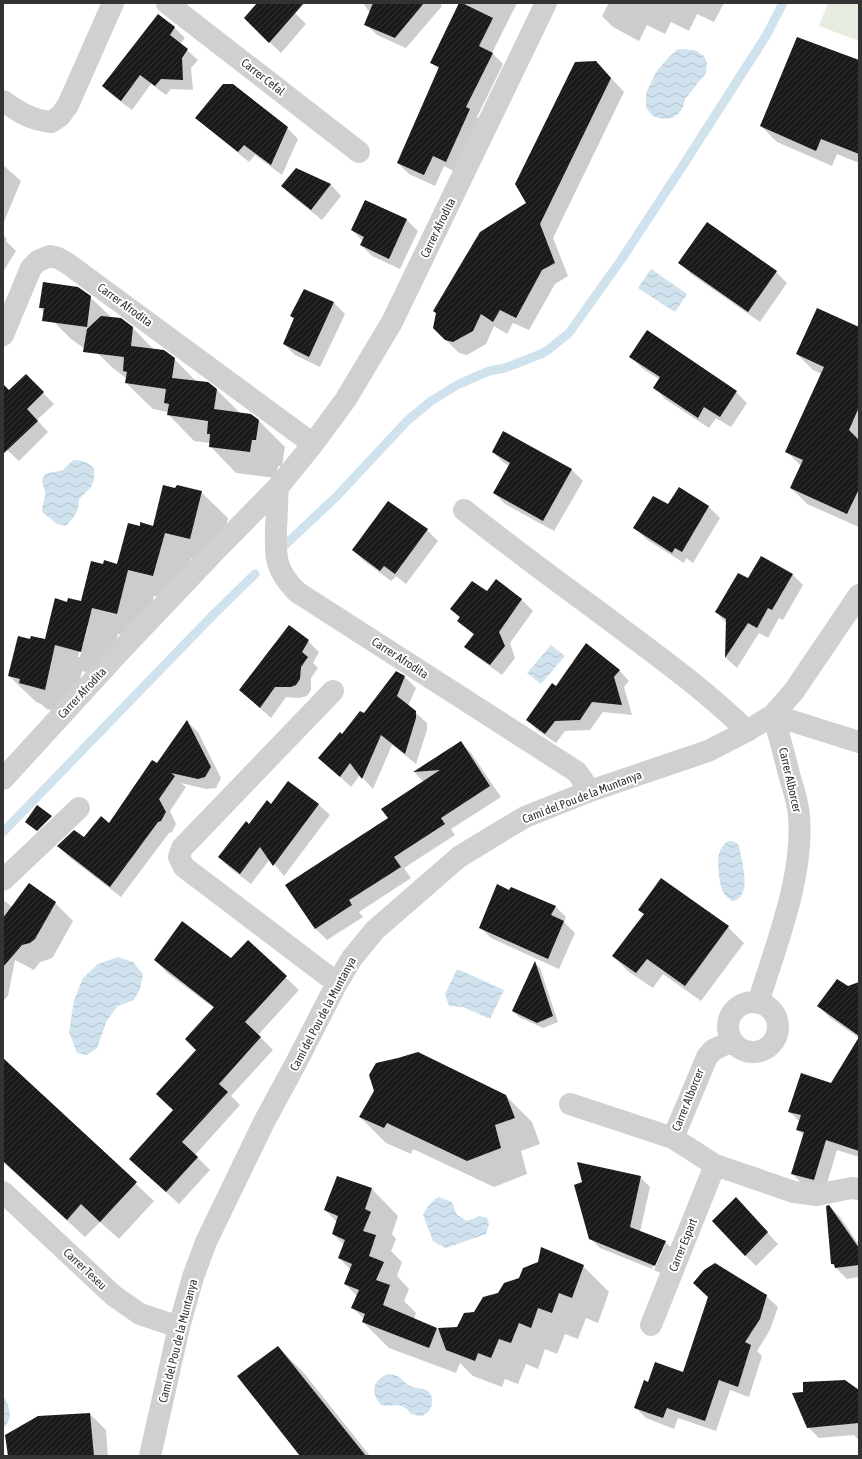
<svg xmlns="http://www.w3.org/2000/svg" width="862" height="1459" font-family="'Asap Condensed',sans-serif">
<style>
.garden{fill:#e6ecdf}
.water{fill:url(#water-waves)}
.shadow{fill:#0003;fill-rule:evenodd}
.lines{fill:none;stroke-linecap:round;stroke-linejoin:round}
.stream{stroke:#cfe2ee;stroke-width:9}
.building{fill:url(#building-hatch)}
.minor{stroke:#d0d0d0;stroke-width:22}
.labels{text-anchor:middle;stroke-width:4;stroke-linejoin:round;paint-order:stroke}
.street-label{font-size:12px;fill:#333;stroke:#fff}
</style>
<defs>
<pattern id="water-waves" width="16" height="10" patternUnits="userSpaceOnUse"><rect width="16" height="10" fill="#cfe2ee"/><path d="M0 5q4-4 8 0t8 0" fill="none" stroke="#b2c2cd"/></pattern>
<pattern id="building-hatch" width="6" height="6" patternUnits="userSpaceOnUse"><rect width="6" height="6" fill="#1a1a1a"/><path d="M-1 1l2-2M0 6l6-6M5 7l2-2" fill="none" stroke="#333"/></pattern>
</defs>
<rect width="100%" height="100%" fill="#fff"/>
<!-- garden -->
<path class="garden" d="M828,3H859V41L819,26Z"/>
<!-- water -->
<path class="water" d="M678,49L695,50L704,56L707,63L706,73L685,99L683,107L679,113L672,118L662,119L653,116L646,108V93L656,72L666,60Z
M651,269L687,294L675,312L638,288Z
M73,460C82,460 87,462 94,468V480L91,487L79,499L78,509L75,515L66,526L57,524L42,512C42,505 44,502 45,496C46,490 42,485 42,480L45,474L63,470Z
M551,645L565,656L541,684L527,673Z
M728,841H733L739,845C741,860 754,898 732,901C728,898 723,894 722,889C719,883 717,860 719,854C720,849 724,844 728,841Z
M118,957L133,962L143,974L140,989L134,1000L118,1006L107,1020L97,1048L87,1055L77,1053L69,1032L74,1000L83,978L98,964Z
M457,969L504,990L490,1019L463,1007L449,1006L445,994Z
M439,1197L452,1202L457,1215L467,1221L480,1216L487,1218L489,1224L486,1234L446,1248L433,1241L423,1215C427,1207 431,1201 439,1197Z
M388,1374C404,1376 399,1380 410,1386C416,1389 422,1387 428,1391C436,1398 432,1415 420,1416C417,1416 413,1414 411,1414C401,1400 394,1408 381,1405C370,1392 372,1381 388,1374Z
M3,1395C9,1406 15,1418 3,1428Z"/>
<!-- shadow -->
<path class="shadow" d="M258,3H285L306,24L281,53L245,18Z
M363,3H440L442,6L406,48L377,35L366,24L370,13Z
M460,3H517L492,53L503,64L477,117L480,120L457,173L444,166L435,186L409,174L398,163L439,70L431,62Z
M609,3H724L714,22L697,14L689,31L671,22L665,34L647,25L639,41L613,27L602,16Z
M158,16L175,28L185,38L180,44L198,60L191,68L193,90L171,89L166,95L151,84L132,110L113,96L103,86Z
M859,61V163L837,154L832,166L777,142L761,126Z
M596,62L624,92L553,238L568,276L555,284L529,330L513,323L507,334L494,326L486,344L467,355L459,353L434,328L527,203Z
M197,117L287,128L298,139L282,175L255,155L249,162L208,128Z
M3,165L21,181L3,224Z
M296,169L331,185L341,196L322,220L293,197L282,186Z
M365,201L407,220L418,231L400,269L372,256L361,245L363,241L352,230Z
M3,235L7,239L6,241L16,251L3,272Z
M680,263L776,272L787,283L760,322L691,274Z
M304,290L334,303L345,314L320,367L295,355L284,344L295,319L291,316Z
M90,297L112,318L132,327L154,350L174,359L197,382L216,389L240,413L258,420L285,447L282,466H278L276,478L236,473L210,446V443L194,441L168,414V412L153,409L126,383L127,379L113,368L94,350L85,349L71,339L40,308Z
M859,328V527L807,504L791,488L801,466L786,451L822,374L813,370L797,354Z
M647,332L736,392L747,403L731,427L716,418L709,428L665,399L655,388L660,380L642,368L631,357Z
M26,376L54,404L37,420L48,432L19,461L3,446V398Z
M503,432L572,470L583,481L554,531L505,504L494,493L509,466L504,463L493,452Z
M679,488L709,507L720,518L693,563L686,558L684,563L646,539L635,528L668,505Z
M176,489L201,492L228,518L216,565L191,559L180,602L154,596L143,640L118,634L107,678L82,671L71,716L47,709L41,704L36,702L9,676L31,640H46L67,603H82L104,565H118L140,527H154ZM86,626H88L80,657H78Z
M427,530L438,541L406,584L396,576L391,581L364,561L353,550Z
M792,574L803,585L783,620L779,618L768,638L759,633L737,668L726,658L727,624L716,612L748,580Z
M496,581L522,600L533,611L510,643L515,658L502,675L477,657L466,647L474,635L458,621L460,618L451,609L487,593Z
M308,641L319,652L313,663L318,668L311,678V690L307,696L299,698L286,697L271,718L240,690Z
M619,670L629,681L624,687L632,715L603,712L590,730L565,731L556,743L537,730L527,719L556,688Z
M396,672L405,677L416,688L408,706L427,723V730L416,764L392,745L373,789L360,775L351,787L320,758L364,715Z
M187,722L198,732L221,778L216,788L206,789L181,783L186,787L170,811L176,824L172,832L169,833L121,897L69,857L58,846L84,838L109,824L157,764Z
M460,742L471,753L501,797L451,829L455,835L404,868L411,878L359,912L363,917L327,940L316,929L287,885L389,818L424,782L414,772Z
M288,782L319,805L330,815L284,876L270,859L251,884L230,868L219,857L271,805Z
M509,891L555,906L566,917L564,922L575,933L559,969L491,938L480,927Z
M5,901L12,907L55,903L73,921L53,957L50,959L40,962L34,970L15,960L8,996L3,1001V903Z
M639,909L728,927L744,943L701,1001L663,974L653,988L629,972L613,956L645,915Z
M248,942L299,990L258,1035L273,1050L231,1096L240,1105L195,1155L210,1170L179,1204L143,1171L174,1110L214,1008L167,973L155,960L232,959Z
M535,963L540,968L558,1022L543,1028L519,1017L513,1011Z
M859,994V1038L829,1017L819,1006Z
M859,1039V1157L837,1150L825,1190L802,1184L792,1173L804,1136L797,1129L800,1122L789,1111L831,1084Z
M3,1059L154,1201L119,1239L100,1222L85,1237L3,1162Z
M505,1095L532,1122L540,1144L521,1151L527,1174L494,1187L413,1149L411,1154L386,1143L360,1117Z
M338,1177L372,1189L398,1216L392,1234L396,1239L391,1251L402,1262L397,1276L409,1289L404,1301L416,1313L414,1319L437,1329L441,1332L458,1328L475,1313L583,1266L609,1292L598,1323L586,1318L578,1339L565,1334L557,1354L545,1349L538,1369L526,1364L518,1384L505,1379L502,1387L473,1376L460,1363L456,1373L389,1348L363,1322L364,1319L353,1308L357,1296L345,1284L351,1270L339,1258L344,1245L333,1234L337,1222L325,1210Z
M640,1177L650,1187L640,1232L665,1242L675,1251L665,1275L654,1270L665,1245H663L652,1269L600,1248L590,1238Z
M829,1206L840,1217L857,1242L859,1241V1277L847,1279L832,1264Z
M747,1210L778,1244L756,1266L745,1255Z
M766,1296L778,1307L770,1330L757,1351L762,1356L749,1397L730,1390L716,1431L678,1418L674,1429L646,1418L635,1407L649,1383L684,1374L709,1297Z
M278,1347L304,1373L370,1456H301Z
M859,1392V1440L854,1435L819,1438L808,1427Z
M90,1414L106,1430L108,1456H9Z"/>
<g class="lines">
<!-- stream -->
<path class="stream" d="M285,545L336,497L407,421L431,401L459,384L489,371L505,368L541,354L548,350L569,333L621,260L682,167L766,36L783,3
M3,832L215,613L255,574"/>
</g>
<!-- building -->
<path class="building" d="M257,3H304L269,43L244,18Z
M373,3H424L395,38L364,25Z
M459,3H462L493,18L479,46L493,53L466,107L470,109L446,162L433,156L424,175L397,163L439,67L430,63Z
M158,14L175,27L170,35L188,49L182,58L183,80L161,79L155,86L140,75L121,101L102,86Z
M797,37L859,60V154L821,139L816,151L760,126Z
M596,61L611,78L540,224L555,263L542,270L516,318L500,310L493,322L481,314L473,331L453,342L445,340L433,328L436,313L433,311L480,232L526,203L515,184L575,62Z
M223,84H233L288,127L271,165L244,145L238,152L195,118Z
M296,168L331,184L311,210L281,186Z
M365,200L407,219L389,259L360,245L364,237L351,230Z
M707,222L777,271L748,312L678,263Z
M43,282L78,287L91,296L87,327L42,321L44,308H39Z
M304,289L334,302L309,357L283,344L294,318L290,316Z
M817,308L859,327V407L849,430L859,440V489L847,514L790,488L803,460L785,452L824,367L796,354Z
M101,316L121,318L133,327L131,346L164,350L175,358L172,378L208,382L217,389L214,409L251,414L259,420L256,440H252L250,452L209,447L210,434H207L208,421L167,415L169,404L164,403L166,389L125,383L127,372L123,371L124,357L83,352L87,329Z
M647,330L737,391L720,417L704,407L698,418L653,388L660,377L629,357Z
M26,374L44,392L27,409L38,421L3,454V384L9,390Z
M503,431L572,469L543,521L493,493L510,463L492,452Z
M163,485L175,488L177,485L202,491L190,539L165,533L153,576L128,570L117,614L92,608L81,652L55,645L45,690L19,683L20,679L8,676L18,636L30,639L31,636L45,639L55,598L67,602L68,598L81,601L91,561L103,564L104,560L117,564L128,523L140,526V522L153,526Z
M679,487L709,506L682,552L675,548L672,553L633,528L653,496L668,504Z
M388,501L428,529L395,574L384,566L380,571L352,550Z
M761,556L793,574L772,610L768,608L757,628L748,623L725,658L726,619L715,612L738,573L748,578Z
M496,579L522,599L499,632L505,646L490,665L464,647L474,634L457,621L460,617L450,609L472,581L487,591Z
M289,625L309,640L302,652L308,657L301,667L300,679L296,685L291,687H275L260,708L239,690Z
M586,643L620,670L614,677L622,705L592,702L580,720L555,721L545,734L526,720L552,683L556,686Z
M396,671L405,676L397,696L416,711V718L405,754L381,735L362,779L350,763L340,777L318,758L340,732L342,734L360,711L364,713Z
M187,720L211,767L205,777L198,779L171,773L175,776L159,799L166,812L161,821L158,822L110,887L57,846L74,830L84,837L101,816L109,823L152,760L157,763Z
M461,741L490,786L441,818L445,824L394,857L401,867L349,900L352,905L315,929L285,885L388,818L381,809L440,770L413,772Z
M288,781L319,804L273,866L260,847L240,874L218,857L246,821L249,824L267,800L271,804Z
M37,805L52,816L37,831L25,822Z
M661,878L729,926L685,986L647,959L636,973L612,956L644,914L638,910Z
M29,883L56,902L35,939L30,943L22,945L3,967V918Z
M497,884L509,890L511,887L556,906L551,915L564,921L548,959L479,928Z
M182,921L231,958L248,940L287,976L245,1022L261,1037L219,1084L228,1092L182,1142L198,1157L166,1192L129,1159L173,1110L156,1094L196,1050L185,1039L214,1007L154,960Z
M535,961L553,1016L537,1023L512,1011Z
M837,979L848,986L859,982V1036L817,1006Z
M859,1037V1151L826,1140L814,1180L791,1174L804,1132L796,1130L801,1115L788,1112L801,1073L831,1083Z
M418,1052L506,1095L515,1118L495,1125L501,1148L467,1161L387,1123L384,1128L359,1117L374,1091L369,1075L376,1063L398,1058Z
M3,1058L137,1182L100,1222L81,1204L67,1220L3,1161Z
M577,1162L641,1176L630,1227L666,1241L655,1266L589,1239L574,1185L582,1182Z
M337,1176L372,1188L365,1209L371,1212L363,1231L376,1235L369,1256L384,1262L376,1280L390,1285L383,1305L437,1328L429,1348L362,1322L365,1314L351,1308L359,1290L344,1284L352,1264L338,1258L345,1240L332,1234L338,1216L324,1210Z
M736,1197L768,1232L745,1256L712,1221Z
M829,1205L859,1248V1265L835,1268L834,1264H831L826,1206Z
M541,1247L584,1265L572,1298L559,1293L552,1313L538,1308L531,1328L519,1323L511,1343L499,1339L491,1358L478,1353L475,1361L446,1350L438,1328L457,1327L464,1313L474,1312L483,1297L498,1293L504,1283L519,1278L523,1268L538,1262Z
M715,1263L767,1295L760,1319L745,1342L751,1345L738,1387L719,1380L705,1421L667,1408L663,1418L634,1408L644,1380L648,1382L655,1362L683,1372L708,1297L693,1283L704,1270Z
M278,1346L366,1456H300L237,1376Z
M845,1380L859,1390V1423L807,1428L792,1393L803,1392V1382Z
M90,1413L94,1456H8L5,1435L38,1416Z"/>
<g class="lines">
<!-- minor -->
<path class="minor" d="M167,3L359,152
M3,101C19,112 31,120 51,122L60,116L68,105L113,3
M3,335L31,268L38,261L50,256L58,258L67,263L313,444
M278,487C277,500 277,514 276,527C275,557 275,570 297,592L577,772L590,791
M464,510C507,544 551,577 595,609C647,648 701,686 747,731
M333,691L182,848L179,857L184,867L337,983
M773,715L859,742
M3,779L122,649L217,549L278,487L313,444L346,399L392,322L546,3
M3,880L79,808
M728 1027a25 25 0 1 1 50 0a25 25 0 1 1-50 0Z
M758,1003C776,945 804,876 799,816C798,802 793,788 789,774C784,754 779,735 773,715
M570,1104L673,1138L715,1165L794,1192L817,1195L836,1191L852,1188L859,1189
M673,1138L707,1057L713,1050L732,1041
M3,1192L114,1296L140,1314L179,1327
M651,1325L715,1165
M150,1456L179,1327L193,1277L206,1242L264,1122L297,1061L337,983L352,958L375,930L459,857L495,835L525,817L590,791L708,751L747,731L773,715L794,691L859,595"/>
</g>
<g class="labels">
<!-- street labels -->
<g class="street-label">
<text transform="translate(263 77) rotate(38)" y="4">Carrer Cefal</text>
<text transform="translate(438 228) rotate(-64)" y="4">Carrer Afrodita</text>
<text transform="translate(125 305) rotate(36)" y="4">Carrer Afrodita</text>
<text transform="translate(400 658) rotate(33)" y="4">Carrer Afrodita</text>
<text transform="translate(82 693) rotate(-47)" y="4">Carrer Afrodita</text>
<text transform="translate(790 780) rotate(77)" y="4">Carrer Alborcer</text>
<text transform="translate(582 797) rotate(-21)" y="4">Camí del Pou de la Muntanya</text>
<text transform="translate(323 1014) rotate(-62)" y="4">Camí del Pou de la Muntanya</text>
<text transform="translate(688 1100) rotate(-68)" y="4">Carrer Alborcer</text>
<text transform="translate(683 1245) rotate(-68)" y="4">Carrer Espart</text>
<text transform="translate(85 1269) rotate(43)" y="4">Carrer Teseu</text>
<text transform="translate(178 1341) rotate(-76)" y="4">Camí del Pou de la Muntanya</text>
</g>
</g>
<!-- border -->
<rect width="862" height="1459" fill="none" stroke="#333333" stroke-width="8"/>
</svg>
